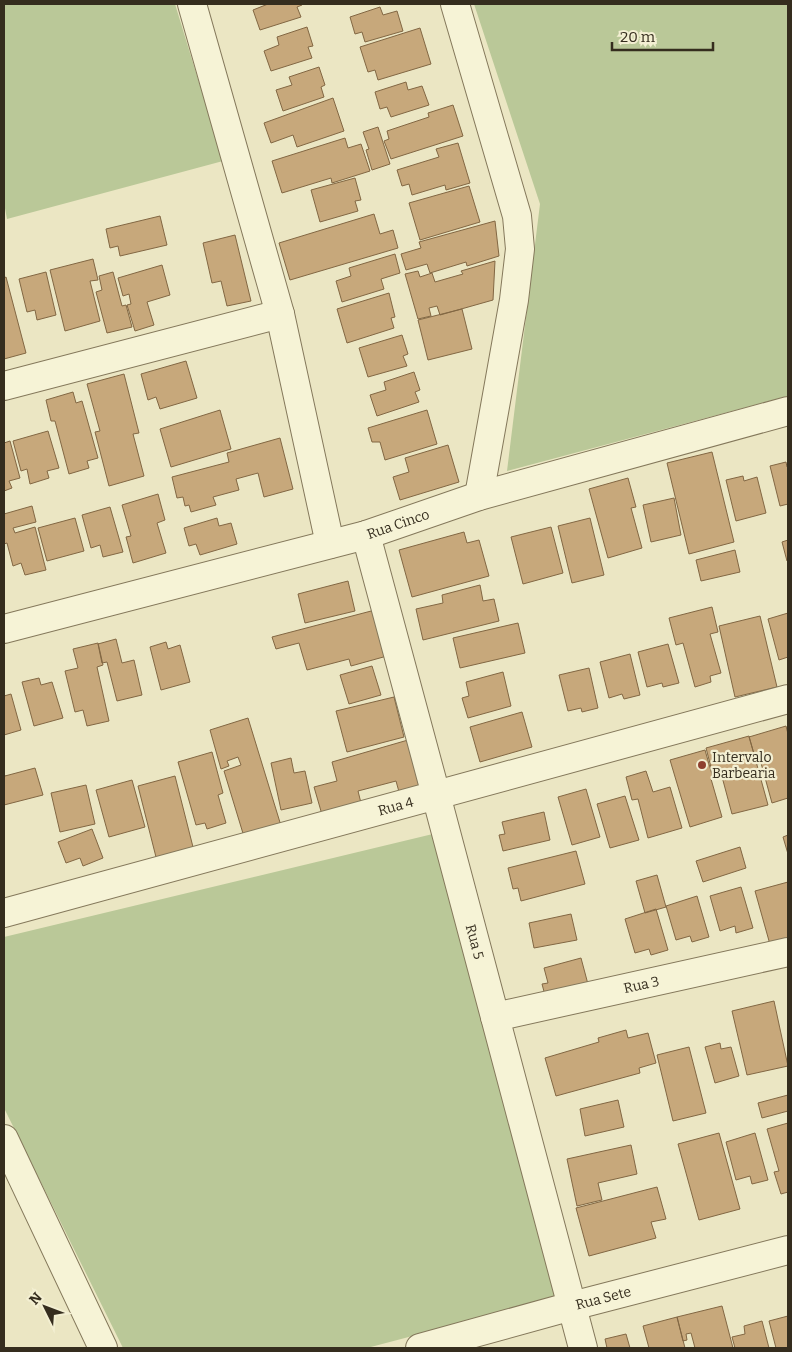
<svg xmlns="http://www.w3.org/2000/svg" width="792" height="1352" font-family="Bitter,serif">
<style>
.green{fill:#bac898}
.building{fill:#c7a87b;stroke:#826743}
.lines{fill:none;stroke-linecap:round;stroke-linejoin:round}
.street-casing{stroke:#84785b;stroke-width:30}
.street{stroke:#f6f3d6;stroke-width:28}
.poi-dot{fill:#8f402f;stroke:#f3efd2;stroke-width:2}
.labels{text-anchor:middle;stroke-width:4.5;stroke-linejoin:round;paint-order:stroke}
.street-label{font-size:14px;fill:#352d1e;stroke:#f3efd2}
.poi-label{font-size:14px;fill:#352d1e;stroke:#f3efd2;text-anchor:start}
</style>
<rect width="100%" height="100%" fill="#ebe6c3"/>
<!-- green -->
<path class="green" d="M4,4H175L223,161L7,219L4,203Z
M474,4H788V396L507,471L540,204Z
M437,833L557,1298L367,1348H123L4,1108V937Z"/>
<!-- building -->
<path class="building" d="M268,4H301L302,5L297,7L301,17L260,30L253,10Z
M380,7L383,15L397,11L403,31L365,42L362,32L355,34L350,17Z
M307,27L313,46L308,47L312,58L271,71L264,51L279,45L277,37Z
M420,28L431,64L378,80L375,70L368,72L360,47Z
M319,67L325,85L321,87L324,97L283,111L276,90L292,85L289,77Z
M406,82L408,90L422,86L429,105L391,117L387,107L380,109L375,92Z
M333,98L344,131L297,147L293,135L271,143L264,123Z
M453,105L463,136L391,159L384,141L389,139L387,131L429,117L428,113Z
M378,127L390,164L372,170L366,150L369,149L363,132Z
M345,138L348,148L361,144L370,171L332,183L331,178L282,193L272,161Z
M458,143L470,183L446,190L445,185L412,195L409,184L402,186L397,170L439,157L436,149Z
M355,178L361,200L355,201L358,211L320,222L311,190Z
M469,186L480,222L420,240L409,203Z
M374,214L380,234L393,230L398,248L290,280L279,243Z
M160,216L167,245L120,256L118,246L110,248L106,229Z
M495,221L499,256L467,266L466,262L430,273L427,264L406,270L401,254L421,248L419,242Z
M235,235L251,301L227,306L221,281L212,283L203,243Z
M395,254L400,273L381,279L384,289L342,302L336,281L351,276L349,268Z
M93,259L98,280L90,281L100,321L65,331L50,270Z
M495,261L493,300L440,315L437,306L429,308L431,316L418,319L405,274L418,271L420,277L432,273L435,282L463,274L461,271Z
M162,265L170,295L147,302L154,325L135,331L127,305L131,304L129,294L123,296L118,278Z
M46,272L56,315L37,320L35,310L27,312L19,279Z
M113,272L122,306L126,305L132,327L107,333L96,292L102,290L99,276Z
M6,277L26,353L4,359V278Z
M389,293L395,317L391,318L394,328L347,343L337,309Z
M462,309L472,349L428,360L418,320Z
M402,335L408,354L403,356L407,366L368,377L359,348Z
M186,361L197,398L160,409L156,397L148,400L141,374Z
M414,372L420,390L415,392L419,402L377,416L370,395L386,390L384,382Z
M124,374L139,433L133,434L144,476L109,486L95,432L100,431L87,384Z
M73,392L76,403L82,401L98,458L87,461L89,468L69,474L55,421H51L46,400Z
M220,410L231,449L171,467L160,429Z
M427,410L437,444L385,460L380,442H372L368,428Z
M48,431L59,468L47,471L49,478L30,484L27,469L21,471L13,441Z
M280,438L293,489L264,497L258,473L236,479L239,490L213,497L216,505L191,512L189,505L185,506L183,497L177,498L172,477L229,462L227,453Z
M10,441L20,478L9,481L12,488L4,491V443Z
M448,445L459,482L400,500L393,477L409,472L405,458Z
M712,452L734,542L689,554L667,463Z
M786,462L787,467L788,466V504L780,506L770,466Z
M743,476L744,481L757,477L766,513L736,521L726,480Z
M628,478L636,507L631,508L642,548L608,558L589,489Z
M158,494L165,520L157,523L166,553L133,563L126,537L131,536L122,505Z
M674,498L681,535L651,542L643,505Z
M32,506L36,522L13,528L15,533L35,527L46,570L25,575L21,563L13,566L7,543L4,544V514Z
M110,507L123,552L103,557L100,545L91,548L82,515Z
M75,518L84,551L47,561L38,528Z
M217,518L219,526L231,523L237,544L200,555L196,544L189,546L184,528Z
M590,518L604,575L572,583L558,526Z
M551,527L563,573L523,584L511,537Z
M464,532L467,543L479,540L489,576L412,597L399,550Z
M788,540V560L787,561L782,542Z
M735,550L740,572L701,581L696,560Z
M348,581L355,611L305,623L298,594Z
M480,585L483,601L494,599L499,621L423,640L416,609L443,603L442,595Z
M712,607L718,632L710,634L721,673L710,676L711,682L695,687L683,643L676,645L669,618Z
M375,610L387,656L351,666L349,659L307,670L299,643L276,649L272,637Z
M788,613V657L779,660L768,619Z
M760,616L777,687L735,697L719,626Z
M518,623L525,653L460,668L453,638Z
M116,639L122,663L134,660L142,695L117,701L107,662L102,663L98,644Z
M166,642L168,649L180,645L190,682L161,690L150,647Z
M98,643L103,665L97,667L109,721L87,726L83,710L75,712L65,671L78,668L73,649Z
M668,644L679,683L663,687L662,683L647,687L638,652Z
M630,654L640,695L624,699L622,694L609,698L600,662Z
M372,666L381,695L349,704L340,675Z
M589,668L598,708L582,712L581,708L568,711L559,675Z
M503,672L511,706L468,718L462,698L469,696L466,682Z
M39,678L41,685L52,682L63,718L34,726L22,682Z
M11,694L21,730L4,735V696Z
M394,697L404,737L347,752L336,711Z
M522,712L532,747L480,762L470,727Z
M248,718L282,829L245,840L224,771L241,765L238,757L227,761L229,766L221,769L210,730Z
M786,726L788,734V798L772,803L761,763L757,764L749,737Z
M749,736L768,805L732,814L721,773L713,775L706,748Z
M408,740L422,793L401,799L396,781L358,791L362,807L323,818L314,787L337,781L332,762Z
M705,750L713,778L711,779L722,817L690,827L670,760Z
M212,752L223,793L218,795L226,823L207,829L205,823L196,825L178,762Z
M291,758L294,773L305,771L312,803L281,810L271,763Z
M35,768L43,795L4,805V773L5,776Z
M646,771L653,792L670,787L682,828L648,838L638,799L632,800L626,777Z
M175,776L194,851L157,861L138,786Z
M132,780L145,827L109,837L96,790Z
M86,785L95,824L60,832L51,793Z
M586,789L600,837L572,845L558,797Z
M625,796L639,840L610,848L597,804Z
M544,812L550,840L503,851L499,835L505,834L502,822Z
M92,829L103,858L83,866L80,858L66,863L58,842Z
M788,835V854L783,837Z
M740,847L746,868L703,882L696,861Z
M576,851L585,884L521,901L518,888L513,889L508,868Z
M657,875L666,907L645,913L636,881Z
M788,882V943L771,948L755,891Z
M741,887L753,928L736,933L735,926L720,931L710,896Z
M697,896L709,937L692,942L690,936L676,940L666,906Z
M656,909L668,950L651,955L649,949L635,953L625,919Z
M571,914L577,940L534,948L529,923Z
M581,958L589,988L546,999L542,984L548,983L544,968Z
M774,1001L788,1066L747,1075L732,1011Z
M626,1030L628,1038L648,1033L656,1063L639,1068L640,1073L556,1096L545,1058L599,1042L598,1038Z
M720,1043L721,1049L731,1047L739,1076L715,1083L705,1047Z
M689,1047L706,1113L673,1121L657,1055Z
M788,1095V1111L762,1118L758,1103Z
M618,1100L624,1127L585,1136L580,1109Z
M788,1123V1192L781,1194L774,1172L779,1171L767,1129Z
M719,1133L740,1209L699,1220L678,1144Z
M755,1133L768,1180L752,1184L750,1176L736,1180L726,1142Z
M631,1145L637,1174L598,1183L602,1200L577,1206L567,1159Z
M657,1187L666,1219L651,1222L656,1238L589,1256L576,1208Z
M722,1306L733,1348H695L691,1333L686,1334L687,1340L683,1341L677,1317Z
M788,1316V1348H776L769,1321Z
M677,1317L685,1348H649L643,1326Z
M762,1321L769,1348H735L732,1337L745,1334L744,1326Z
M626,1334L630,1348H607L605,1339Z"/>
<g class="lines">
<defs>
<g id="street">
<path d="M192,4L280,314L330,544"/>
<path d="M455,4L517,216L520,249L514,300L479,496"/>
<path d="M4,386L280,314"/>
<path id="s1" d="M366,535L436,795L583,1348"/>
<path id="s2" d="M4,629L366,535L479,496L788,411"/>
<path id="s3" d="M4,913L788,699"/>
<path id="s4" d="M495,1017L788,952"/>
<path d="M4,1139L103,1348"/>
<path id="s5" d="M420,1348L572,1306L788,1250"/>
</g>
</defs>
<!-- street casing -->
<use href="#street" class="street-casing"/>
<!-- street -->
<use href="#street" class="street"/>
</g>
<!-- markers -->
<circle class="poi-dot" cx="702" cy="765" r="5"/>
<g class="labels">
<!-- street labels -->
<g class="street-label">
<text dy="5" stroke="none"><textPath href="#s2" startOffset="408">Rua Cinco</textPath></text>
<text dy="5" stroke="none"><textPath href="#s3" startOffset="406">Rua 4</textPath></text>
<text dy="5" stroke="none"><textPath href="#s1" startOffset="421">Rua 5</textPath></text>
<text dy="5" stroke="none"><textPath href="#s4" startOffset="150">Rua 3</textPath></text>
<text dy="5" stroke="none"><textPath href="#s5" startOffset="190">Rua Sete</textPath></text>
</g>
<!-- poi labels -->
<g class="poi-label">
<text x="712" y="762">Intervalo<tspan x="712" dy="16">Barbearia</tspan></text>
</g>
</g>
<!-- border -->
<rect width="792" height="1352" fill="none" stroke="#352d1e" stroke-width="10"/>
<!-- north arrow -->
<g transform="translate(45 1307) rotate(312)" stroke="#f3efd2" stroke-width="4" paint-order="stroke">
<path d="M0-4L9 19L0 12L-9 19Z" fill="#352d1e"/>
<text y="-8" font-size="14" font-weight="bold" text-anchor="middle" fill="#352d1e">N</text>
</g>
<!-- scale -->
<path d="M612 42v8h101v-8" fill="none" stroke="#352d1e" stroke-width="2.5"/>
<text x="620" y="42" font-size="15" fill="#352d1e" stroke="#f3efd2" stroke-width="4" paint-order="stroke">20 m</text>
</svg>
